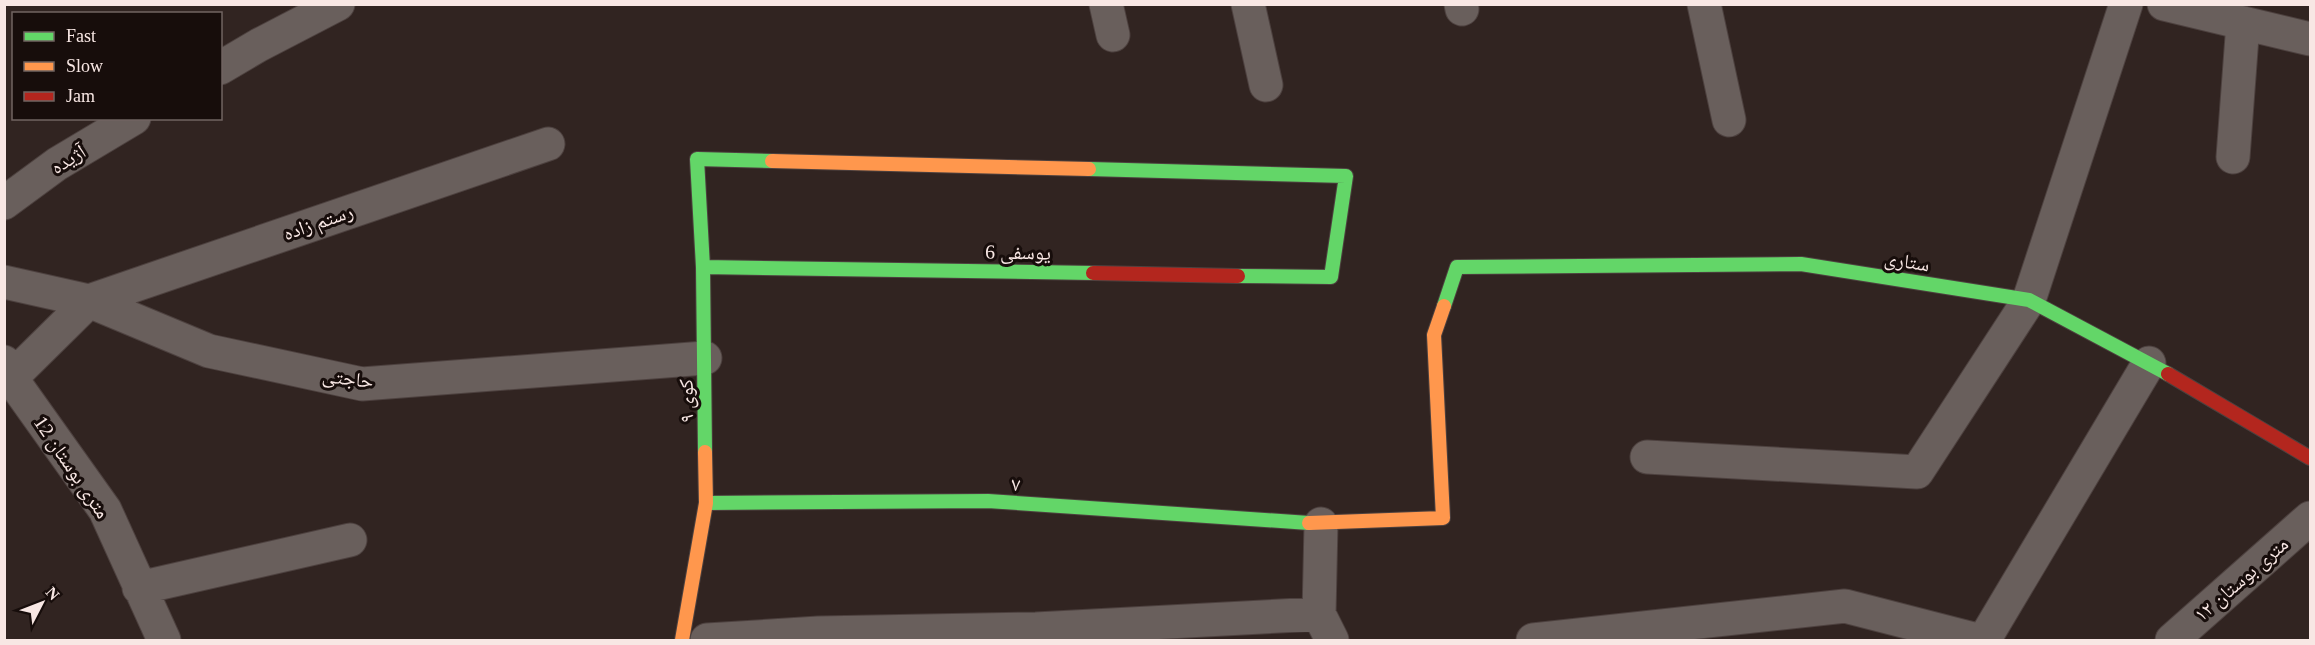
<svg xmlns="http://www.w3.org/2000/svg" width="2315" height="645" font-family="'Times New Roman','Noto Naskh Arabic',serif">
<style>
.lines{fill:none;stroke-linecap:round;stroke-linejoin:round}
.street-casing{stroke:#4d413f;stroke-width:35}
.fast-casing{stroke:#4d413f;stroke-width:16}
.slow-casing{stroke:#4d413f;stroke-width:16}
.jam-casing{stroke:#4d413f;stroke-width:16}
.street{stroke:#695f5c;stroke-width:33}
.fast{stroke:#63d668;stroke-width:14}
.slow{stroke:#ff974d;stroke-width:14}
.jam{stroke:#b3261e;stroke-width:14}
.labels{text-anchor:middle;stroke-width:6;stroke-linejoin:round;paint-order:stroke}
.street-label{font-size:20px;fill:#f8e7e4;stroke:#170d0b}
</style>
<rect width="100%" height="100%" fill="#312421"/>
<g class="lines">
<defs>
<path id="street" d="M1106,4L1113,35
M1248,4L1266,85
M1461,4L1462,9
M1704,4L1729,120
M2164,4L2310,39
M220,68L259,45L338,4
M2233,157L2243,23
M4,203L57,164L134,118
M4,282L89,301L209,351L362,384L705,358
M4,362L11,378L105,510L164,640
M11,378L89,301L548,144
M1647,457L1917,472L2029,300L2126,4
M139,588L350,540
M1319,614L1321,524
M707,640L819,633L1036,629L1319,614L1332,640
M1533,640L1845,606L1977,640
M1984,640L2149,363
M2172,640L2310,518"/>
<path id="fast" d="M1089,169L1346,176L1331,277L1238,276
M703,267L1093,273
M1444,306L1457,267L1801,264L2029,300L2168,374
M705,452L703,267L697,159L772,161
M706,503L988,501L1309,523"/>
<path id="slow" d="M772,161L1089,169
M1309,523L1443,518L1434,335L1444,306
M682,640L706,503L705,452"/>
<path id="jam" d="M1093,273L1238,276
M2168,374L2310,458"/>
</defs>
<!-- street casing -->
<use href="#street" class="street-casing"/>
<!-- fast casing -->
<use href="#fast" class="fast-casing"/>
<!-- slow casing -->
<use href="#slow" class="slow-casing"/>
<!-- jam casing -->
<use href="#jam" class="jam-casing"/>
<!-- street -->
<use href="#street" class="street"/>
<!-- fast -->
<use href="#fast" class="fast"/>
<!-- slow -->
<use href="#slow" class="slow"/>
<!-- jam -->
<use href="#jam" class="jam"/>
</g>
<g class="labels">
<!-- street labels -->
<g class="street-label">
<text transform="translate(68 159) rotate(-32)" y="7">آژیده</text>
<text transform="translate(318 222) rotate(-19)" y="7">رستم زاده</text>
<text transform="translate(1018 252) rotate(1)" y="7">یوسفی 6</text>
<text transform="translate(1907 261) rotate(9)" y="7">ستاری</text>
<text transform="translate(348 378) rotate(7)" y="7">حاجتی</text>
<text transform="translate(686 401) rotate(-91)" y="7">کوی ۹</text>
<text transform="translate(72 467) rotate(56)" y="7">12 متری بوستان</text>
<text transform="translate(1016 484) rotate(4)" y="7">۷</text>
<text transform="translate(2241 579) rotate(-41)" y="7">۱۲ متری بوستان</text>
</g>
</g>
<!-- border -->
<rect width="2315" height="645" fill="none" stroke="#f8e7e4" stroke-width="12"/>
<!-- legend -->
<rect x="12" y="12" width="210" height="108" fill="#170d0b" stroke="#716462" stroke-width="1.5"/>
<rect x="24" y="32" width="30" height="9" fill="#63d668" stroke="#716462" stroke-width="1.5"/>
<text x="66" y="42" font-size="18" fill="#f8e7e4">Fast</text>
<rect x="24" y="62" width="30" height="9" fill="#ff974d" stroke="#716462" stroke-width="1.5"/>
<text x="66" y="72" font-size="18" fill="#f8e7e4">Slow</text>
<rect x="24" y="92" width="30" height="9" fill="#b3261e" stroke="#716462" stroke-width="1.5"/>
<text x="66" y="102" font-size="18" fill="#f8e7e4">Jam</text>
<!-- north arrow -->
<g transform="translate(42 603) rotate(48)" stroke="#170d0b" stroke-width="4.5" paint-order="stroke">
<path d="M0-4.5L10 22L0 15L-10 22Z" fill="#f8e7e4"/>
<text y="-9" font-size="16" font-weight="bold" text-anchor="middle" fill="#f8e7e4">N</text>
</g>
</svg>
